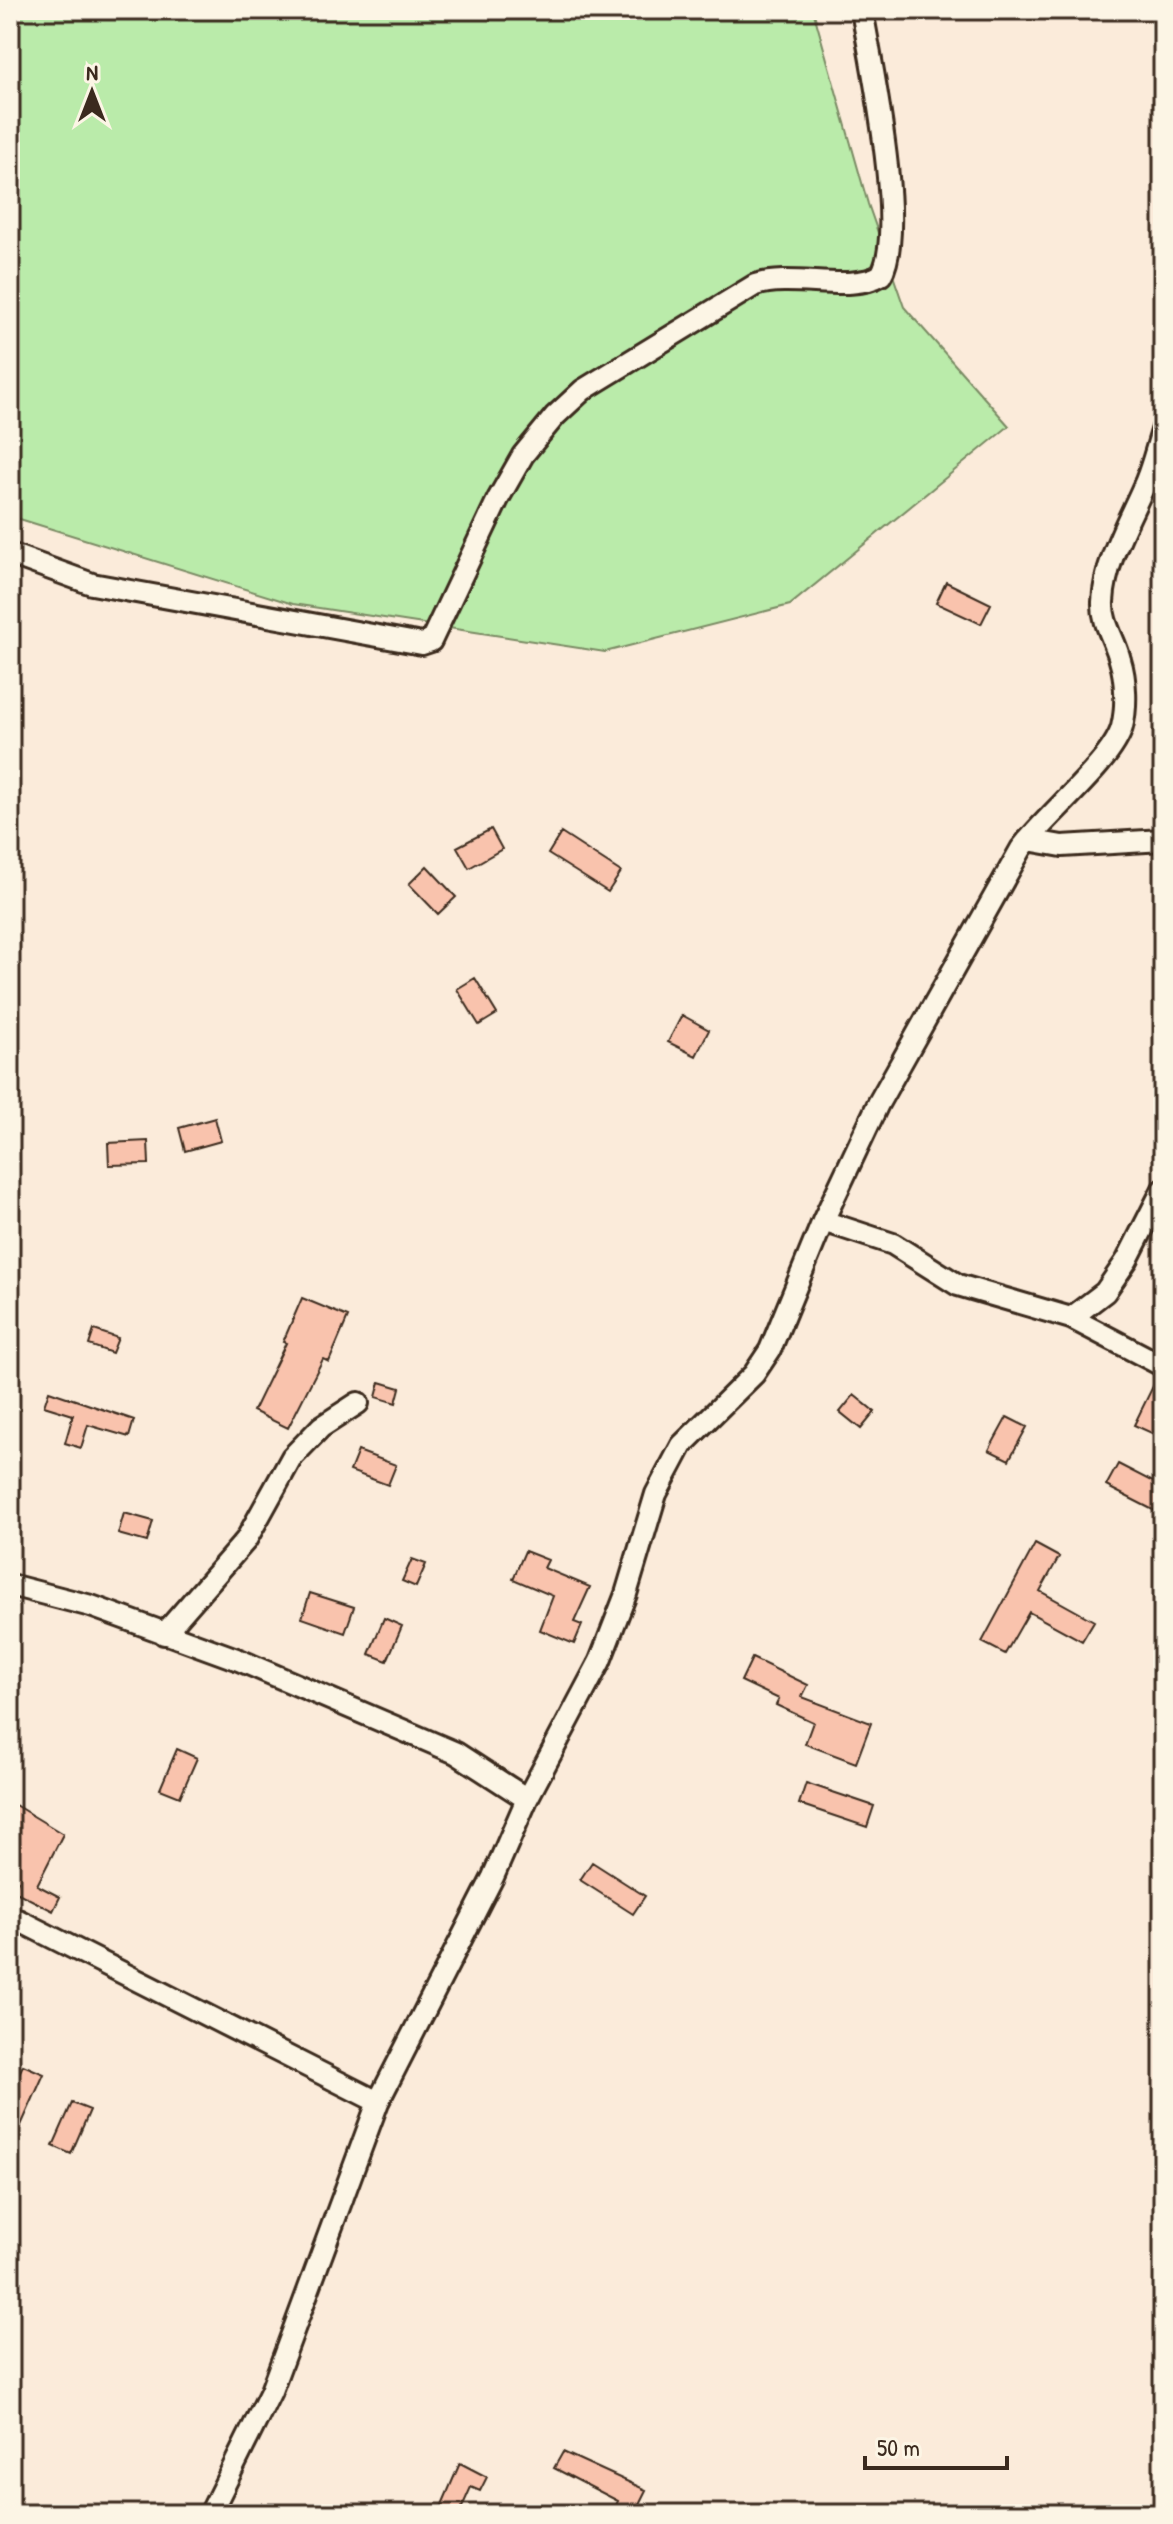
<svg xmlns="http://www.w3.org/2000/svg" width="1173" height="2524" font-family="'Patrick Hand',sans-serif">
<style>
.green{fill:#baebaa;stroke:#7a8a64;stroke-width:2}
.building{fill:#f9c3ad;stroke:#3b2a1e;stroke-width:2}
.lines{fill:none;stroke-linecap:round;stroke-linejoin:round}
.minor-casing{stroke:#3b2a1e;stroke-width:26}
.minor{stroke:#fcf5e5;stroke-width:20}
</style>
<rect width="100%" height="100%" fill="#fbebda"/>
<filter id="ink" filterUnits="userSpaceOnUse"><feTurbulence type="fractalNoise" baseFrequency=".0125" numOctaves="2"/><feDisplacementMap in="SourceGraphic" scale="16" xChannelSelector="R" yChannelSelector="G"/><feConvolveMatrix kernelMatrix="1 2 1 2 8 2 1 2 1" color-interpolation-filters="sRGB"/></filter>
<g filter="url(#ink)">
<!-- green -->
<path class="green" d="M10,10H813L868,204L904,307L1009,426L790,605L605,652L293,604L10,516Z"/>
<!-- building -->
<path class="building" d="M946,582L991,604L981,624L936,603Z
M491,829L502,849L469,868L457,847Z
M561,833L621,872L608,892L548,854Z
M427,866L456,897L438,914L409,884Z
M475,978L497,1014L479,1025L457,989Z
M682,1015L709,1030L696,1056L668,1042Z
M215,1118L221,1141L185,1151L179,1128Z
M148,1141L149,1164L109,1165L108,1143Z
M302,1298L348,1317L329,1362L323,1359L288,1428L253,1411L286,1343L283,1342Z
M94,1330L118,1338L112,1353L89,1345Z
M1157,1378L1163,1379V1421L1156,1435L1134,1425Z
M380,1382L400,1388L396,1403L376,1397Z
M49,1391L134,1420L129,1437L88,1425L81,1448L65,1443L73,1415L44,1406Z
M854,1395L875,1412L861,1429L840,1412Z
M1007,1417L1027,1427L1009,1460L989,1450Z
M358,1451L396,1465L388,1485L350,1471Z
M1118,1464L1163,1487V1515L1106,1486Z
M124,1513L153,1521L147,1542L118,1534Z
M1035,1544L1059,1557L1040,1591L1094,1621L1082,1641L1029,1612L1005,1654L982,1642Z
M525,1551L548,1560L544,1568L590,1587L574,1622L582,1625L574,1644L540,1630L553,1596L513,1579Z
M412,1559L426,1564L416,1587L402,1581Z
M310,1593L354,1607L345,1633L302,1618Z
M384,1618L402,1626L387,1661L369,1654Z
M752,1658L808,1685L802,1697L871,1723L856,1763L805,1744L813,1722L776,1705L779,1699L741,1681Z
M177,1749L197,1758L180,1797L160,1789Z
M806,1783L874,1806L867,1827L799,1804Z
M10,1802L63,1834L37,1885L60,1897L53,1911L14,1891L18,1881L10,1877Z
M592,1862L645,1896L633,1914L580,1880Z
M23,2065L44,2074L10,2150V2093Z
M72,2103L90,2110L71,2154L53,2146Z
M563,2452L646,2490L634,2514H612L618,2501L554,2468Z
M460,2463L487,2477L480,2491L471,2487L459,2514H438Z"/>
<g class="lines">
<defs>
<path id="minor" d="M10,554L92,584L422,644L431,641L498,499L523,455L555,416L583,390L755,285C792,273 851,293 881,275C907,232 871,63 862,10
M1028,840L1062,846L1163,840
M823,1221L893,1244L958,1285L1071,1318L1163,1366
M1071,1318L1105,1292L1127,1260L1163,1189
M10,1585L91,1606L239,1660L456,1753L527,1799
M164,1634L246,1540L292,1457L321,1427L358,1403
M10,1916L378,2102
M210,2514L271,2391L378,2102L493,1877L527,1799L600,1661L626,1594L656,1494L682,1445L754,1374L770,1350L823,1221L878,1104L1021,849C1046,815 1113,761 1122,727C1127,707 1126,679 1120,660C1115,639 1102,624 1103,602C1105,559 1130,519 1146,481C1153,464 1157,446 1163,428"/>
</defs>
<!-- minor casing -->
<use href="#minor" class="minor-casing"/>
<!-- minor -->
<use href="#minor" class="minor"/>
</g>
</g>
<!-- margin -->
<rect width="1173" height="2524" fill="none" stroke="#fcf5e5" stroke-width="40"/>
<rect x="20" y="20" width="1133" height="2484" fill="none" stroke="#3b2a1e" stroke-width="3" filter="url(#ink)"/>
<!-- north arrow -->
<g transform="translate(92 92)" stroke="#fcf5e5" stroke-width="6" paint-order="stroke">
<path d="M0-6L14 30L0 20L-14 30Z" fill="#3b2a1e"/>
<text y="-12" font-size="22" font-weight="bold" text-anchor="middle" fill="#3b2a1e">N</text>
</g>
<!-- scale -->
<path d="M865 2456v12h142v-12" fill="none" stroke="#3b2a1e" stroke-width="4"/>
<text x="877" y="2456" font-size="24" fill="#3b2a1e" stroke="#fcf5e5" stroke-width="6" paint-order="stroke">50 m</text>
</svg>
